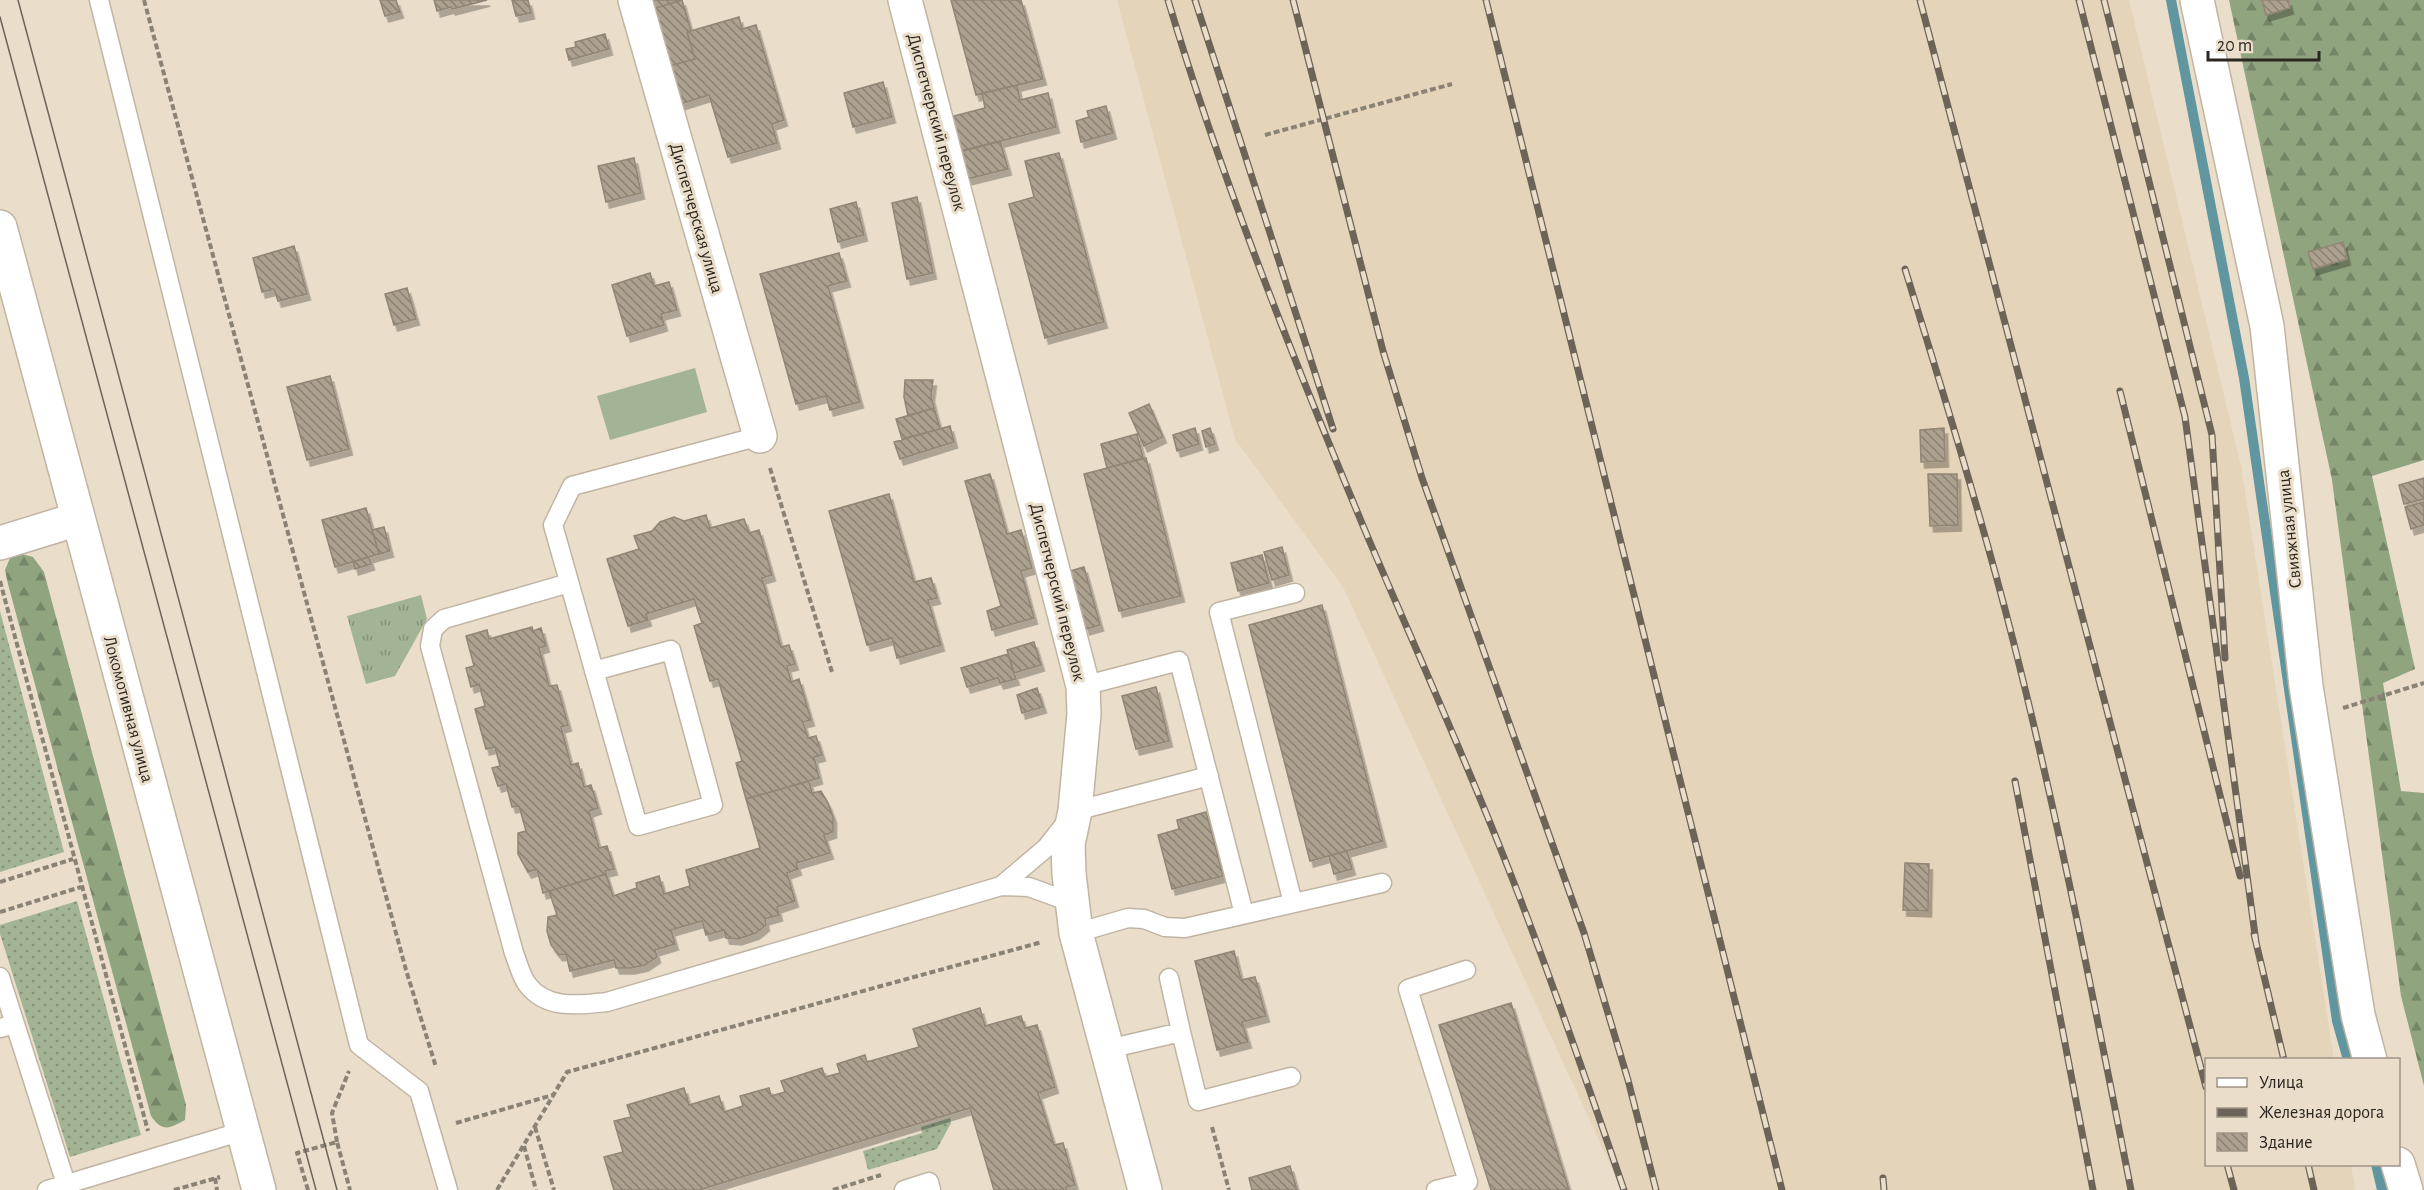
<svg xmlns="http://www.w3.org/2000/svg" width="2424" height="1190" font-family="'Alegreya Sans',sans-serif">
<style>
.built{fill:#e4d4ba}
.grass{fill:url(#grass-dots)}
.forest{fill:url(#forest-firs)}
.park{fill:url(#park-tufts)}
.pitch{fill:#a2b494}
.lines{fill:none;stroke-linecap:round;stroke-linejoin:round}
.stream{stroke:#60969f;stroke-width:10}
.building{fill:url(#building-back-hatch);stroke:#918675;stroke-width:1.5;filter:url(#shadow)}
.service-casing{stroke:#c0b4a2;stroke-width:21}
.minor-casing{stroke:#c0b4a2;stroke-width:36}
.primary-casing{stroke:#c0b4a2;stroke-width:36}
.path{stroke:#8a8275;stroke-width:4;stroke-dasharray:6 3;stroke-linecap:butt}
.service{stroke:#fff;stroke-width:18}
.minor{stroke:#fff;stroke-width:33}
.primary{stroke:#fff;stroke-width:33}
.tram{stroke:#6c6459;stroke-width:1.5}
.rail-casing{stroke:#6c6459;stroke-width:7}
.rail{stroke:#eadecb;stroke-width:4.5;stroke-dasharray:14;stroke-linecap:butt}
.labels{text-anchor:middle;stroke-width:6;stroke-linejoin:round;paint-order:stroke}
.street-label{font-size:18px;fill:#2b261f;stroke:#eadecb}
</style>
<defs>
<pattern id="grass-dots" width="8" height="8" patternUnits="userSpaceOnUse" patternTransform="scale(1.5)"><rect width="8" height="8" fill="#a2b494"/><path d="M2 2h.1M6 6h.1" fill="none" stroke="#849278" stroke-width="1.8" stroke-linecap="round"/></pattern>
<pattern id="forest-firs" width="22" height="20" patternUnits="userSpaceOnUse" patternTransform="scale(1.5)"><rect width="22" height="20" fill="#8fa47f"/><path d="M5 1l3.5 6h-7zM16 11l3.5 6h-7z" fill="#758567"/></pattern>
<pattern id="park-tufts" width="24" height="20" patternUnits="userSpaceOnUse" patternTransform="scale(1.5)"><rect width="24" height="20" fill="#a2b494"/><path d="M3 7l-1-3M5 7V3M7 7l1-3M15 17l-1-3M17 17v-4M19 17l1-3" fill="none" stroke="#849278"/></pattern>
<pattern id="building-back-hatch" width="6" height="6" patternUnits="userSpaceOnUse" patternTransform="scale(1.5)"><rect width="6" height="6" fill="#aca08e"/><path d="M-1 5l2 2M0 0l6 6M5-1l2 2" fill="none" stroke="#8c8273"/></pattern>
<filter id="shadow"><feDropShadow dx="3.5" dy="6" stdDeviation="0" flood-color="#0004"/></filter>
</defs>
<rect width="100%" height="100%" fill="#eadecb"/>
<!-- built -->
<path class="built" d="M1117,0H2129L2241,466L2334,1059L2206,1060V1164L2351,1165L2355,1190H1622L1343,587L1235,439Z"/>
<!-- grass -->
<path class="grass" d="M0,611L64,852L0,872Z
M77,901L141,1135L70,1157L0,934V925Z
M950,1118L951,1123L937,1149L868,1170L863,1151L922,1133L921,1127Z"/>
<!-- forest -->
<path class="forest" d="M2229,0H2424V460L2372,476L2415,669L2383,683L2401,791L2424,793V1086L2401,996L2332,480Z
M22,554L33,557L44,572L186,1105L185,1120C169,1129 162,1132 151,1116L8,584L5,570L10,558Z"/>
<!-- park -->
<path class="park" d="M421,595L427,619L395,676L366,684L347,616Z"/>
<!-- pitch -->
<path class="pitch" d="M695,368L707,412L610,440L597,396Z"/>
<g class="lines">
<!-- stream -->
<path class="stream" d="M2171,0L2244,378L2337,1021L2348,1060
M2376,1164L2382,1190"/>
</g>
<!-- building -->
<path class="building" d="M380,0H396L400,12L385,16Z
M434,0H487L452,9L451,7L437,11Z
M512,0H528L531,13L516,16Z
M646,0H682L649,10Z
M682,0L691,31L687,32L695,59L666,67L649,10Z
M951,0H1021L1043,79L976,95Z
M2262,0H2288L2290,8L2266,15Z
M739,17L742,29L756,25L784,120L772,124L777,143L728,157L709,95L677,105L666,67L695,59L687,32Z
M605,34L609,49L569,60L566,49L576,47L575,42Z
M883,82L892,117L853,127L844,93Z
M1017,85L1020,100L1048,93L1056,127L959,152L950,117L985,108L982,93Z
M1106,106L1113,133L1081,142L1076,121L1089,117L1087,111Z
M1000,141L1008,169L963,180L956,152Z
M1059,153L1104,322L1045,338L1009,204L1034,197L1025,161Z
M634,158L641,193L606,202L598,166Z
M917,197L933,273L907,279L892,203Z
M856,202L864,235L838,242L830,209Z
M2343,242L2347,259L2313,269L2308,252Z
M294,246L307,294L278,301L274,289L262,292L253,258Z
M839,253L847,281L828,286L860,402L830,410L826,396L796,404L760,274Z
M650,273L654,286L669,282L677,310L661,314L664,325L627,336L612,285Z
M407,288L416,319L394,325L385,294Z
M330,376L349,449L307,460L287,387Z
M905,380H933L931,396L934,408L908,416L904,397Z
M1149,404L1163,437L1144,446L1129,413Z
M934,408L940,429L902,439L896,419Z
M950,426L954,442L900,459L894,442Z
M1195,428L1199,444L1177,451L1173,435Z
M1210,428L1215,444L1206,447L1202,431Z
M1944,428L1945,461L1921,462L1920,430Z
M1137,434L1143,458L1107,468L1101,444Z
M1146,458L1181,596L1119,611L1084,474Z
M990,474L1007,534L1021,530L1032,568L1021,571L1034,618L992,630L987,611L1001,606L965,481Z
M1928,474H1957L1958,525L1930,526Z
M2424,478V499L2404,504L2399,485Z
M889,494L914,582L931,578L937,598L928,600L941,645L897,658L892,638L867,645L829,511Z
M2424,502V525L2411,529L2405,507Z
M366,508L379,554L335,567L322,520Z
M706,515L710,528L744,519L749,533L759,530L772,575L762,578L781,647L789,645L795,664L787,666L791,682L799,679L811,720L803,722L808,738L816,736L822,755L814,757L819,778L746,799L736,763L742,761L718,679L710,681L694,626L702,623L694,599L646,614L648,620L628,626L607,559L639,549L634,536L652,531L660,522L674,517L684,521Z
M384,527L390,551L379,554L372,530Z
M1282,547L1289,575L1272,580L1264,552Z
M1262,555L1269,583L1238,591L1231,563Z
M369,557L371,564L355,569L353,562Z
M1084,567L1100,625L1086,629L1070,571Z
M1322,605L1383,841L1310,861L1249,625Z
M532,627L533,631L541,628L546,646L539,648L549,686L557,685L568,725L561,727L571,765L578,763L584,787L591,785L598,808L589,811L599,848L607,846L614,869L605,871L606,874L543,893L537,869L528,872L518,854V833L526,831L519,806L512,807L506,784L498,786L492,768L500,766L495,747L486,749L475,709L485,706L479,684L471,687L466,668L474,666L466,636L487,630L489,639Z
M1034,642L1041,665L1014,673L1007,650Z
M1008,654L1016,679L1000,683L998,678L967,687L961,668Z
M1156,687L1169,741L1136,749L1122,696Z
M1037,688L1043,707L1022,713L1017,695Z
M809,781L812,793L821,791L828,803L833,817V832L824,835L830,853L796,863L798,869L787,873L795,901L777,907L779,915L765,919L766,925L756,933L738,939L726,938L724,930L706,935L702,921L671,930L675,944L655,950L657,957L645,965L631,968H616L614,960L570,971L566,954L559,955L551,945L547,931L548,917L557,915L549,891L606,874L613,896L637,888L636,883L659,876L664,894L690,886L686,870L760,848L746,799Z
M1206,812L1223,876L1172,889L1158,835L1179,829L1177,820Z
M1347,851L1352,869L1334,874L1329,856Z
M1905,863L1929,864L1928,911L1903,910Z
M1234,951L1241,980L1255,977L1266,1016L1242,1022L1248,1042L1217,1050L1195,961Z
M1511,1003L1569,1190H1491L1439,1025Z
M980,1008L985,1026L1021,1016L1025,1028L1037,1025L1055,1087L1038,1093L1054,1145L1063,1143L1075,1185L1066,1187L1067,1190H994L970,1108L699,1190H614L604,1157L623,1152L614,1121L631,1117L627,1105L684,1088L689,1105L719,1096L724,1112L743,1106L740,1096L769,1088L771,1096L785,1092L781,1081L822,1068L825,1077L840,1073L837,1064L865,1055L867,1062L919,1047L913,1029Z
M1290,1166L1297,1190H1252L1249,1178Z"/>
<g class="lines">
<defs>
<path id="service" d="M99,0L359,1045L419,1091L448,1190
M569,583L444,619L433,629L430,646L514,953C518,963 521,976 527,984C546,1010 579,1005 607,1002L1001,886L1029,887L1073,903
M594,671L671,650L713,805L638,826L553,525L572,486L760,436
M1083,686L1179,661L1244,914
M1001,886L1046,848L1075,811L1209,776
M1293,903L1219,612L1295,593
M1076,933L1128,918L1144,919L1165,927L1185,928L1382,883
M0,977L15,1024L0,1028
M15,1024L66,1184
M1181,1032L1198,1101L1291,1077
M1108,1049L1181,1032L1169,978
M47,1190L243,1131
M904,1190L929,1182L931,1190
M1436,1190L1468,1182L1408,989L1466,970"/>
<path id="minor" d="M635,0L760,436
M905,0L1083,686L1084,714L1075,811L1068,844L1069,874L1076,933L1145,1190
M2197,0L2267,326L2306,686L2358,1015L2370,1060
M0,543L78,519
M2398,1164L2406,1190"/>
<path id="primary" d="M0,227L259,1190"/>
</defs>
<!-- service casing -->
<use href="#service" class="service-casing"/>
<!-- minor casing -->
<use href="#minor" class="minor-casing"/>
<!-- primary casing -->
<use href="#primary" class="primary-casing"/>
<!-- path -->
<path class="path" d="M144,0L406,970L436,1067
M1265,135L1452,84
M770,468L832,672
M0,581L148,1131
M2343,708L2424,683
M0,882L73,859
M0,912L81,887
M456,1123L553,1095
M535,1127L554,1190
M1212,1127L1229,1190
M337,1142L332,1113L349,1071
M524,1146L536,1190
M215,1178L217,1190
M174,1190L220,1177
M308,1190L297,1153L337,1142L350,1190
M497,1190L567,1072L1042,942
M833,1190L881,1175"/>
<!-- service -->
<use href="#service" class="service"/>
<!-- minor -->
<use href="#minor" class="minor"/>
<!-- primary -->
<use href="#primary" class="primary"/>
<!-- tram -->
<path class="tram" d="M18,0L337,1190
M0,17L316,1190"/>
<defs>
<path id="rail" d="M1168,0C1223,184 1295,363 1369,540C1411,638 1455,736 1495,835C1542,951 1583,1071 1624,1190
M1195,0L1333,429
M1293,0L1383,351L1422,478L1584,933L1628,1080L1656,1190
M1486,0L1782,1190
M1920,0L2206,1087
M2079,0L2185,417L2256,942
M2104,0L2212,435L2225,658
M1905,269C1943,392 1981,515 2013,640C2059,822 2095,1006 2131,1190
M2120,391L2240,876
M2015,781L2093,1190
M2254,934L2284,1060
M2227,1164L2234,1190
M2308,1164L2314,1190
M1883,1178L1884,1190"/>
</defs>
<!-- rail casing -->
<use href="#rail" class="rail-casing"/>
<!-- rail -->
<use href="#rail" class="rail"/>
</g>
<g class="labels">
<!-- street labels -->
<g class="street-label">
<text transform="translate(937 122) rotate(75)" y="6">Диспетчерский переулок</text>
<text transform="translate(697 218) rotate(74)" y="6">Диспетчерская улица</text>
<text transform="translate(2289 529) rotate(-96)" y="6">Свияжная улица</text>
<text transform="translate(1058 592) rotate(76)" y="6">Диспетчерский переулок</text>
<text transform="translate(129 709) rotate(75)" y="6">Локомотивная улица</text>
</g>
</g>
<!-- legend -->
<rect x="2205" y="1058" width="195" height="108" fill="#eadecb" stroke="#9e9486" stroke-width="1.5"/>
<rect x="2217" y="1078" width="30" height="9" fill="#ffffff" stroke="#9e9486" stroke-width="1.5"/>
<text x="2259" y="1088" font-size="18" fill="#2b261f">Улица</text>
<rect x="2217" y="1108" width="30" height="9" fill="#6c6459" stroke="#9e9486" stroke-width="1.5"/>
<text x="2259" y="1118" font-size="18" fill="#2b261f">Железная дорога</text>
<rect x="2217" y="1133" width="30" height="18" fill="url(#building-back-hatch)" stroke="#9e9486" stroke-width="1.5"/>
<text x="2259" y="1148" font-size="18" fill="#2b261f">Здание</text>
<!-- scale -->
<path d="M2208 51v9h111v-9" fill="none" stroke="#2b261f" stroke-width="3"/>
<text x="2217" y="51" font-size="18" fill="#2b261f" stroke="#eadecb" stroke-width="4.5" paint-order="stroke">20 m</text>
</svg>
